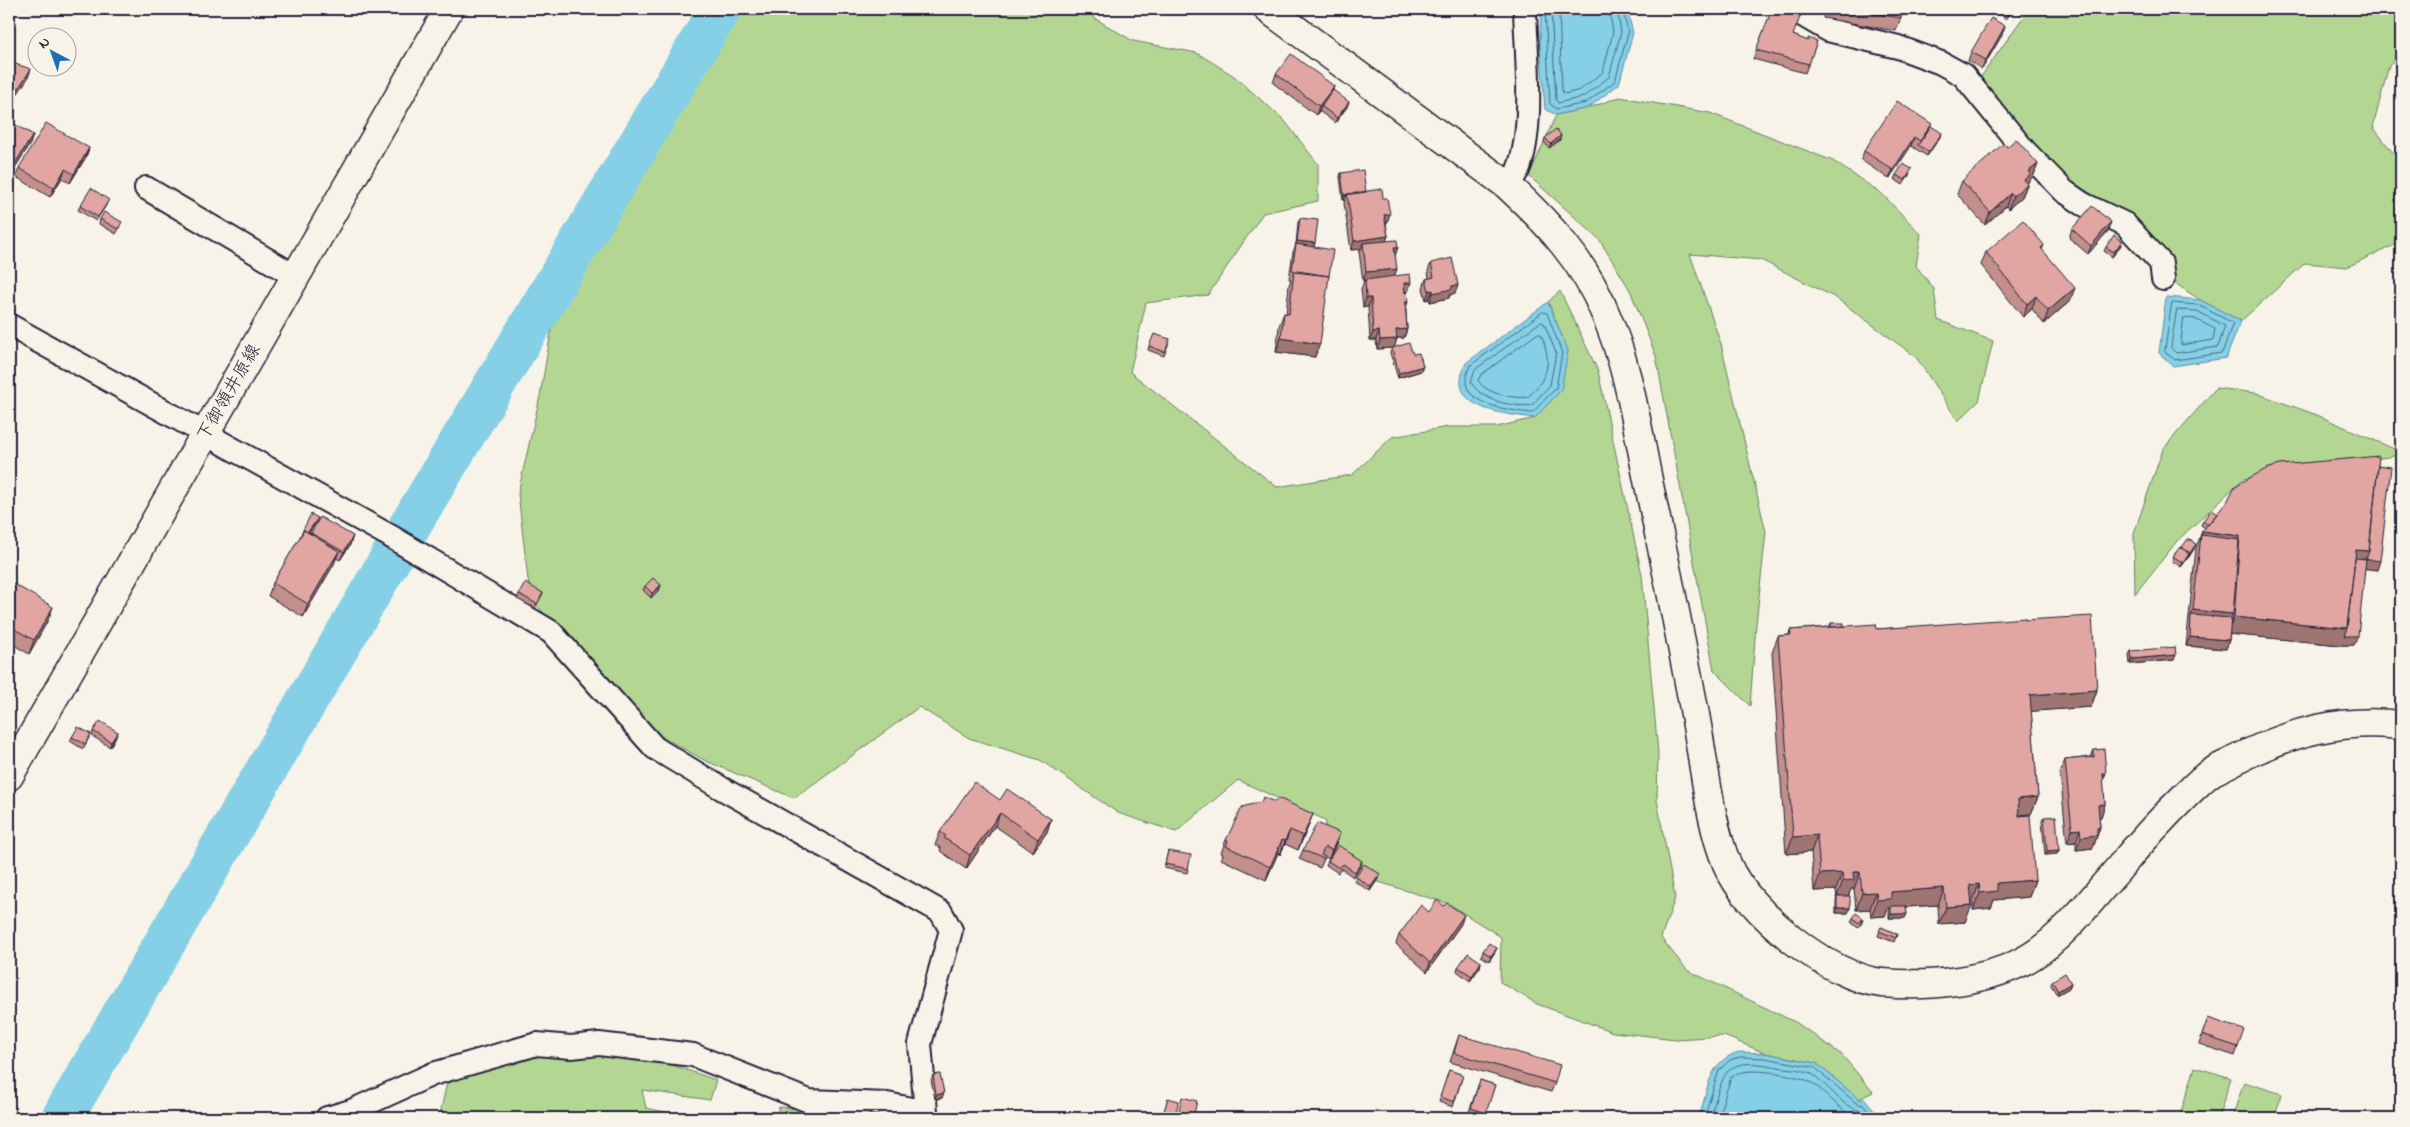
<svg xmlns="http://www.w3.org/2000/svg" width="2410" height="1127" font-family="'Indie Flower','Klee One',sans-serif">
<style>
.green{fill:#b3d792;stroke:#6a7c66}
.water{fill:#85d0e6;stroke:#5d8aa2}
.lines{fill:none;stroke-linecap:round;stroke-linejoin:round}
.shore{stroke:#4a687f;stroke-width:1}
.river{stroke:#85d0e6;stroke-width:42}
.minor-casing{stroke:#22223b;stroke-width:26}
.tertiary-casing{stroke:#22223b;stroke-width:31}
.secondary-casing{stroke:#22223b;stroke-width:31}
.minor{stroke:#f7f3e8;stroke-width:22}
.tertiary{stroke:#f7f3e8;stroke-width:28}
.secondary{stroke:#f7f3e8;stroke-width:28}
.wall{fill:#c28f8b;stroke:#22223b}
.shaded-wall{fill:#9e7471;stroke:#22223b}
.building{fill:#e1a6a2;stroke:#22223b}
.labels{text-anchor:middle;stroke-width:4.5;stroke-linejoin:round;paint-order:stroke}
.street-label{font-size:18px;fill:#22223b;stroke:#f7f3e8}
</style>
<rect width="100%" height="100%" fill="#f7f3e8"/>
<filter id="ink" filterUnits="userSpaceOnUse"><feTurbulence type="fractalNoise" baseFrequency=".02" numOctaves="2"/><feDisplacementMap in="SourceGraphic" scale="10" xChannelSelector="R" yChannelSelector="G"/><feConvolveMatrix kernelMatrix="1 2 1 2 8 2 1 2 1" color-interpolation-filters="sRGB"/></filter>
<g filter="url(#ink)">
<!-- green -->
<path class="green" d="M726,9H1087L1094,18L1133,41L1197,53L1234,76L1284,120L1318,164V201L1263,213L1208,295L1146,303L1130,372L1277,487L1352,475L1392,437L1448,427H1497L1535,418L1568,351L1548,302L1560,291L1598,371L1642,575L1658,753L1657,800L1675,898L1661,938L1687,970L1797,1023L1842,1055L1873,1092L1859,1099L1816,1063L1765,1053L1724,1036L1676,1039L1613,1032L1537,1004L1500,982L1501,937L1449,904L1331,867L1325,820L1238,780L1176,832L1118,813L1040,760L969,738L919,707L794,798L706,761L635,722L530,597L518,493L540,396L553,320L664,112Z
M2032,9H2401V53L2389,65L2373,127L2401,163V242L2347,267L2305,263L2241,321L2200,300L2163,275L2124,213L2066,179L1978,81L2021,20Z
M1620,97L1710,113L1833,161L1881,193L1921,234L1916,266L1934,289L1938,320L1993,341L1979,401L1958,421L1916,357L1836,298L1761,260L1690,254L1721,344L1766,532L1756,624L1750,706L1714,670L1656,356L1630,290L1599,239L1529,176L1556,115L1588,108Z
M2216,388L2256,393L2317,415L2401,452V455L2243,479L2177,541L2135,594L2134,533L2163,449Z
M577,1051L658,1060L716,1080L710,1100L642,1090L646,1108L693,1118H609L604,1113L597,1118H439L448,1078L525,1053Z
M2195,1067L2231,1078L2218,1118H2179Z
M2244,1082L2282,1094L2274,1118H2232Z
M779,1107L870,1116L879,1118H776Z"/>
<!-- water -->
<path class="water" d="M1541,9H1627L1633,33L1619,84L1588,108L1556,115L1545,109L1540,44Z
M2166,297L2200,300L2241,321L2226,358L2173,366L2159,353Z
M1548,302L1568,351L1561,390L1535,418C1503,414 1443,409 1466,363Z
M1740,1052L1765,1053L1816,1063L1859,1099H1865L1875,1111L1874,1118H1699C1707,1091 1709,1059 1740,1052Z"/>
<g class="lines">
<!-- shore -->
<path class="shore" d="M1545,9L1550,104L1557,109L1586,103L1615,81L1628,33L1623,9
M1551,9L1556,100L1558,103L1583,97L1609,77L1621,32L1617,9
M1559,9L1562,91L1565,94L1580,90L1603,72L1613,32L1609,9
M2172,303L2198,305L2233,323L2222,353L2175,360L2165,352Z
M2177,310L2197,311L2225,326L2218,347L2176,353L2171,348Z
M1543,312L1547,313L1562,353L1556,388L1532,413C1507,410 1450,404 1470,366Z
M2184,318L2195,319L2215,329L2213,340L2181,345Z
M1541,322L1544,323L1556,353L1550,385L1532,405C1513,408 1480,400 1471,382L1475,370Z
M1537,334H1541C1552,363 1549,376 1528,397C1514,399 1485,394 1478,380L1481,375Z
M1704,1118L1719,1070L1730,1060L1740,1057L1765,1058L1814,1067L1856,1103L1863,1105L1869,1112V1118
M1710,1118C1725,1071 1722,1056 1778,1067C1788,1069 1804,1069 1812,1074C1829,1085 1841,1107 1861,1111L1863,1118
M1718,1118L1731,1077C1744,1065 1790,1074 1806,1080C1822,1086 1838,1110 1855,1118"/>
<!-- river -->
<path class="river" d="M62,1118L409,527L720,9"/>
<defs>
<path id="minor" d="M1792,9L1828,30L1898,47L1941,63L1963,75L2024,150L2064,191L2083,204L2125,224L2161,263L2163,279
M1507,185C1510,180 1516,175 1518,170C1535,129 1526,54 1525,9
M146,188L295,276
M9,325L390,536L551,632L655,748L721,788L941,912L951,930L920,1044L926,1112L887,1104L809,1101L693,1055L599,1044L571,1047L537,1044L433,1074L351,1111L327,1118"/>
<path id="tertiary" d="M1268,9L1507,185C1547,222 1584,261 1605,313C1629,367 1637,427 1649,485C1665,563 1682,642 1696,720C1704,763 1710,825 1727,864C1747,912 1830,978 1882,983C1929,987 1991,982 2032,956C2064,936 2089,902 2114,874C2137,846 2161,819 2187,794C2194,787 2202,779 2210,773C2218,768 2228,764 2237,759C2290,732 2342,718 2401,725"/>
<path id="secondary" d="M9,776L449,9"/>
</defs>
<!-- minor casing -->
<use href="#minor" class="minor-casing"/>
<!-- tertiary casing -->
<use href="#tertiary" class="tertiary-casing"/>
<!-- secondary casing -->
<use href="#secondary" class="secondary-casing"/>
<!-- minor -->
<use href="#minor" class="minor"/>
<!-- tertiary -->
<use href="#tertiary" class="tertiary"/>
<!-- secondary -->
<use href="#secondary" class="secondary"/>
</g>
<!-- wall -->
<path class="wall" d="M1772,9L1793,35L1807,41H1817L1805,73L1753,59Z
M1825,9H1905L1903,13H1902L1901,18L1896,31L1823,18Z
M1994,9H2014L2006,19Z
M2002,35L1982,69L1968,61L1971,52Z
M1276,74L1334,86L1333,90L1347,107L1335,123L1319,111L1316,115L1273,83Z
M9,121L33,135L30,144L11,174L9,172Z
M1930,128L1940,137L1927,156L1911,146L1889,179L1861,160L1864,151Z
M1545,138L1560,140L1549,148L1544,142Z
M2007,147L2038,164L2033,177L2029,180L2022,197L2008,209L2006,206L1985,225L1957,194L1962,181Z
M89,148L86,157L70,183L62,178L50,197L16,177L19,168Z
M1341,173L1366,192L1387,223H1386L1388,236L1386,241L1398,247L1395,255L1394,276L1411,283L1408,292H1405L1407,329L1404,338H1397L1394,348L1413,354L1423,366L1421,371L1398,378L1390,353L1392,348H1393L1377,349L1376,340H1370L1368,307H1363L1361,289L1364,281H1363L1359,252L1361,249L1351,250L1344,203L1345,199L1343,200L1340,177Z
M1910,174L1903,185L1894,179L1896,175Z
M107,204L96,221L78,210L80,206Z
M1300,218L1315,243L1314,246L1315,357L1276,352L1279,326L1284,313L1286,314L1289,285L1291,279H1289L1293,252L1296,245L1298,222Z
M100,219L120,227L116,234L99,224Z
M2072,229L2108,231L2088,254L2069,238Z
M2122,241L2121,245L2112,257L2104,251L2106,247Z
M2044,245L2042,250L2070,301L2044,324L2032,309L2023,317L1981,265L1986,252Z
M1431,263L1458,285L1455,293L1450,295L1449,298L1430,302L1429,299L1426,300L1423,288L1426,279L1429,278L1428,271Z
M1170,339L1164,356L1148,350L1149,346Z
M2378,465L2377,570L2365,568L2354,645H2341L2230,634L2229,640L2226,649L2186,646L2196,548L2202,531L2205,528L2201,525L2203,521L2217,514Z
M316,522L309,533L310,534L311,533L350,545L340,560L336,558L334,564L303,617L268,596L273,583L300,537L302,532Z
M2182,547L2194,549L2181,567L2172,561L2173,556Z
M9,581L48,620L29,654L9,642Z
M661,585L659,590L651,598L643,590L645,586Z
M543,593L535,608L517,599L519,594Z
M2025,620L2097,690L2091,707L2031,711L2038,797L2031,814L2019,816L2035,880L2029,897L1994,900L1991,908L1973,910V901H1971L1965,922L1939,924L1938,905L1906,907L1905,918H1889V911L1890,908H1888L1885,916L1871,917L1870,909L1856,910L1854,889H1851L1848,896L1850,908L1848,913H1836V900L1837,898L1836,890L1814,891L1811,852L1786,854L1772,653L1778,636L1789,635L1790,630L1829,627L1831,623L1844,626L1877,629Z
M2131,651L2174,660L2130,664L2129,655Z
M93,731L118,732L116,736L110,747L92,736Z
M91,734L83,749L70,741L72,737Z
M2094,750L2103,781L2105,804L2101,817H2099L2100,827L2093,848L2076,850V842L2067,843L2060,773L2065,760L2091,757Z
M1000,800L1051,819L1047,832L1033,852L995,826L966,869L940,851L941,848L935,845L940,832Z
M2044,817L2059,850L2057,854L2045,855L2042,821Z
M1308,827L1298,850L1285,844L1280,855L1278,853L1266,880L1221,859L1223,854L1221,853L1226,840Z
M1340,833L1330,857L1361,866L1353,877L1341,868L1338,873L1326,865L1329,859L1325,857L1320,868L1299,859L1303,850Z
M1168,851L1188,869L1187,873L1164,868Z
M1380,874L1378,879L1370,891L1354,881L1356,877Z
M1444,906L1461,924L1427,972L1396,944L1399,935L1429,912Z
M1853,918H1863L1862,923L1858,928L1851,922Z
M1881,927L1897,934L1894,942L1878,936Z
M1483,951L1495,952L1489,961L1481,956Z
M1481,962L1480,967L1470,981L1457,971L1458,967Z
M2052,981L2071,983L2069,988L2057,995L2051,985Z
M2208,1018L2238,1047L2235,1056L2199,1044Z
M1459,1035L1555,1083L1551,1092L1450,1062Z
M1449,1070L1463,1075L1453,1107L1439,1102Z
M933,1075L942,1098L935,1099L931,1080Z
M1480,1080L1495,1085L1484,1117L1469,1112Z
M1168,1098L1175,1114L1174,1118L1163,1116Z"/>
<!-- shaded-wall -->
<path class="shaded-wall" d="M2010,9H2014L2006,19L2009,10Z
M2005,26L2002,35L1982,69L1986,60Z
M31,69L28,78L9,107V103Z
M1334,86L1331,94L1321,106L1319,111L1316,115L1319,106Z
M1349,102L1347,107L1335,123L1337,118Z
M1942,133L1940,137L1927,156L1929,152Z
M33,135L30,144L11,174L14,165Z
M1561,135L1560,140L1549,148L1551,144Z
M1914,137L1911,146L1889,179L1893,170Z
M89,148L86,157L70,183L74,174Z
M2038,164L2033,177L2029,180L2022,197L2008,209L2013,196L2029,171Z
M65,169L62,178L50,197L54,188Z
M2011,193L2006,206L1985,225L1990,212Z
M1344,195H1347L1345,199L1343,200Z
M1390,214L1387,223L1381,224L1384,215Z
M2111,222L2108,231L2088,254L2091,246Z
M1388,236L1384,245L1363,243L1361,249L1351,250L1354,241Z
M1297,241L1315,243L1313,248L1295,245Z
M2122,241L2121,245L2112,257L2114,252Z
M1394,247H1398L1395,256Z
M1397,269L1394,278L1363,281L1366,272Z
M1404,283H1411L1408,292L1401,291Z
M1458,285L1455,293L1450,295L1449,298L1430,302L1433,293L1452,286Z
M2075,288L2070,301L2044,324L2048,311Z
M1433,290L1429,299L1426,300L1429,291Z
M2036,296L2032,309L2023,317L2027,304Z
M1366,298H1371L1368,307H1363Z
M1405,302H1408L1405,311Z
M1407,329L1404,338H1393L1396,330Z
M1379,331L1376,340H1370L1373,332Z
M1281,338L1320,344L1315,357L1276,352Z
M1397,339L1394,348L1377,349L1380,340Z
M1423,366L1421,371L1398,378L1399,373Z
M318,518L316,522L305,539L306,535Z
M2202,531L2240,536L2234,553L2201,535Z
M353,536L350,545L340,560L344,552Z
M2196,544L2194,549L2189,557L2190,553Z
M2356,550L2369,551L2380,561L2377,570L2352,567Z
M339,551L334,564L303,617L308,604Z
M2189,554L2188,558L2181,567L2183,563Z
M661,585L659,590L651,598L652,593Z
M53,607L48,620L29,654L34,640Z
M2193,610L2233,614L2228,627L2191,615Z
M2234,617L2347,628L2358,636L2354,645H2341L2227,634Z
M2190,637L2229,640L2226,649L2186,646Z
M2176,655L2174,660L2130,664L2132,659Z
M2097,690L2091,707L2024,712L2030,695Z
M118,732L116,736L110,747L111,742Z
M2106,773L2101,786L2103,774Z
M2038,797L2031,814L2012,816L2018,799Z
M2105,804L2101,817L2093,818L2098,805Z
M1000,813L995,826L966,869L970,855Z
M1313,814L1308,827L1298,850L1303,836Z
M1051,819L1047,832L1033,852L1038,839Z
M2100,827L2093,848L2076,850L2081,837L2097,828Z
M2080,829L2076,842L2067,843L2072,830Z
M1290,830L1285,844L1280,855L1285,841Z
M1340,833L1337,842L1329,859L1332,850Z
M1817,835L1811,852L1786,854L1793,837Z
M1282,840L1278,853L1266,880L1270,867Z
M2059,850L2057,854L2045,855L2047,851Z
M1362,861L1361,866L1353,877L1355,872Z
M1853,872H1860L1854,889H1851L1848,897L1837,896L1836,898L1843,881Z
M1842,873L1836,890L1814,891L1820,874Z
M1380,874L1378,879L1370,891L1371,887Z
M2035,880L2029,897L1994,900L1991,908L1973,910L1980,893L1997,883Z
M1979,884L1973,901L1964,902L1970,885Z
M1944,888L1938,905L1891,908V906L1890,908H1888L1885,916L1871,917L1877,900L1891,892Z
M1876,892L1870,909L1856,910L1862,893Z
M1972,905L1965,922L1939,924L1946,907Z
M1837,908H1850L1848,913H1836Z
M1891,914H1907L1905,918H1889Z
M1464,915L1461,924L1427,972L1430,963Z
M1497,948L1495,952L1489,961L1491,956Z
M1481,962L1480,967L1470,981L1472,976Z
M2071,983L2069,988L2057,995L2058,991Z
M944,1093L942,1098L935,1099L936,1095Z"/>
<!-- building -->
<path class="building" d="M1772,9H1797L1802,12L1793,35L1808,41V38L1817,41L1809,64L1756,50Z
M1848,9H1903L1901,18Z
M1991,18L2005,26L1986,60L1971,52Z
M1291,54L1334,86L1319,106L1276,74Z
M9,62L31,69L9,103Z
M1333,90L1349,102L1337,118L1321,106Z
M1897,101L1932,124L1920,141L1914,137L1893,170L1864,151Z
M9,121L33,135L14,165L9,161Z
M46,123L89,148L74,174L65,169L54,188L19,168Z
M1931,126L1942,133L1929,152L1918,145Z
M1556,129L1561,135L1551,144L1545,138Z
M2016,139L2038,164L2029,171L2031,174L2024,180L2027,184L2013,196L2011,193L1990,212L1962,181L2004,143L2007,147Z
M1903,164L1912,169L1905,180L1896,175Z
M1363,170L1366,192L1344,195L1341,173Z
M91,188L109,200L98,217L80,206Z
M1382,189L1383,198H1387L1390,214L1384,215L1388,236L1354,241L1347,194Z
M2092,206L2111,222L2091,246L2072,229Z
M104,212L122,222L118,229L100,219Z
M1300,218L1318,220L1315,243L1297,241Z
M2023,220L2044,245L2041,248L2075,288L2048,311L2036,296L2027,304L1986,252Z
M2114,235L2122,241L2114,252L2106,247Z
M1397,240L1398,247H1394L1397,269L1366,272L1363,243Z
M1296,244L1333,250L1329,276L1292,270Z
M1452,258L1458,285L1452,286V289L1433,293V290L1429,291L1426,279L1434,277L1431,263Z
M1294,272L1329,276L1320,344L1281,338L1284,313L1289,314Z
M1410,274L1411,283H1404L1405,293L1407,292L1408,302H1405L1407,329L1396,330L1397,339L1380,340L1379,331L1373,332L1371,298H1366L1365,280Z
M1154,334L1170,339L1165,352L1149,346Z
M1409,343L1413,354L1419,353L1423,366L1399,373L1392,348Z
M2379,456L2369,551L2356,550L2347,628L2234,617L2240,536L2202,531L2227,502L2235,486L2266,469L2280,465Z
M2378,465L2391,467L2380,561L2366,559L2369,551Z
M2211,510L2217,514L2208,525L2203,521Z
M311,514L318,518L308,532L304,530L302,533V532Z
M320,517L353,536L344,552L311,533Z
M304,530L339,551L308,604L273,583Z
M2201,535L2239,540L2233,614L2193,610Z
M2188,539L2196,544L2190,553L2182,547Z
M2180,547L2189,554L2183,563L2173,556Z
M2355,558L2366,559L2358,636H2344L2347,628Z
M653,578L661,585L652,593L645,586Z
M9,581L53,607L34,640L9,626Z
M525,583L543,593L537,604L519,594Z
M2191,615L2231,618L2229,640L2190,637Z
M2092,616L2097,690L2030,695L2038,797L2018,799L2019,816L2030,815L2035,880L1997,883V891L1980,893L1979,884L1970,885L1972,905L1946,907L1944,888L1891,892V899L1877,900L1876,892L1862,893L1860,872H1853L1854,880L1843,881L1842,873L1820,874L1817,835L1793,837L1778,636L1791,635L1790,630L1876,624L1877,629L2025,618V620Z
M1831,623H1844V626L1831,627Z
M2175,647L2176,655L2132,659L2131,651Z
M100,721L118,732L111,742L93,731Z
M78,727L91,734L85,744L72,737Z
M2104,749L2106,773L2103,774L2105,804L2098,805L2100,827L2097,828V835L2081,837L2080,829L2072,830L2065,760L2094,757V750Z
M974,782L1000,800L1007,789L1051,819L1038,839L1000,813L970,855L944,838L946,836L940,832Z
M1263,797L1275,802L1278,798L1313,814L1303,836L1290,830L1285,841L1282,840L1270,867L1226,846L1228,841L1226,840L1242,807L1261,802Z
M2056,816L2059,850L2047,851L2044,817Z
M1317,823L1340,833L1332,850L1325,847L1321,855L1325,857L1324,859L1303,850Z
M1338,845L1362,861L1355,872L1343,864L1339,868L1328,861Z
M1168,851L1191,855L1188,869L1165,864Z
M1364,864L1380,874L1371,887L1356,877Z
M1837,896H1850V908H1837Z
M1437,900L1444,906L1447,903L1464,915L1430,963L1399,935L1421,905L1429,912Z
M1891,906H1906L1907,914H1891Z
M1856,913L1863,918L1859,923L1853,918Z
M1881,927L1897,934L1896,938L1879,931Z
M1489,943L1497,948L1491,956L1483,951Z
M1468,953L1481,962L1472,976L1458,967Z
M2065,973L2071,983L2058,991L2052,981Z
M2208,1018L2244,1030L2238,1047L2202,1035Z
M1459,1035L1560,1065L1555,1083L1454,1053Z
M1449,1070L1463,1075L1454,1102L1440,1097Z
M940,1074L944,1093L936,1095L933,1075Z
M1480,1080L1495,1085L1486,1113L1471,1108Z
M1182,1097L1197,1101L1193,1118H1177Z
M1168,1098L1179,1101L1175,1114L1164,1111Z"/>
</g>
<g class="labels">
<!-- street labels -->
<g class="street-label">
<text transform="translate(228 392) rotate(-60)" y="6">下御領井原線</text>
</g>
</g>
<!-- margin -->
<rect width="2410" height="1127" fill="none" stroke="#f7f3e8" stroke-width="30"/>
<rect x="15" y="15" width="2380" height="1097" fill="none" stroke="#22223b" stroke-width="2" filter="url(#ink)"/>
<!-- north arrow -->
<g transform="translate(52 52) rotate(319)"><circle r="24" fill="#f7f3e8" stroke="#a29fa3"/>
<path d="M0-4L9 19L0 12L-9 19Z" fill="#1f6fb2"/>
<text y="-8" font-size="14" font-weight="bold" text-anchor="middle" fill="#22223b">N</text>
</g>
</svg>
